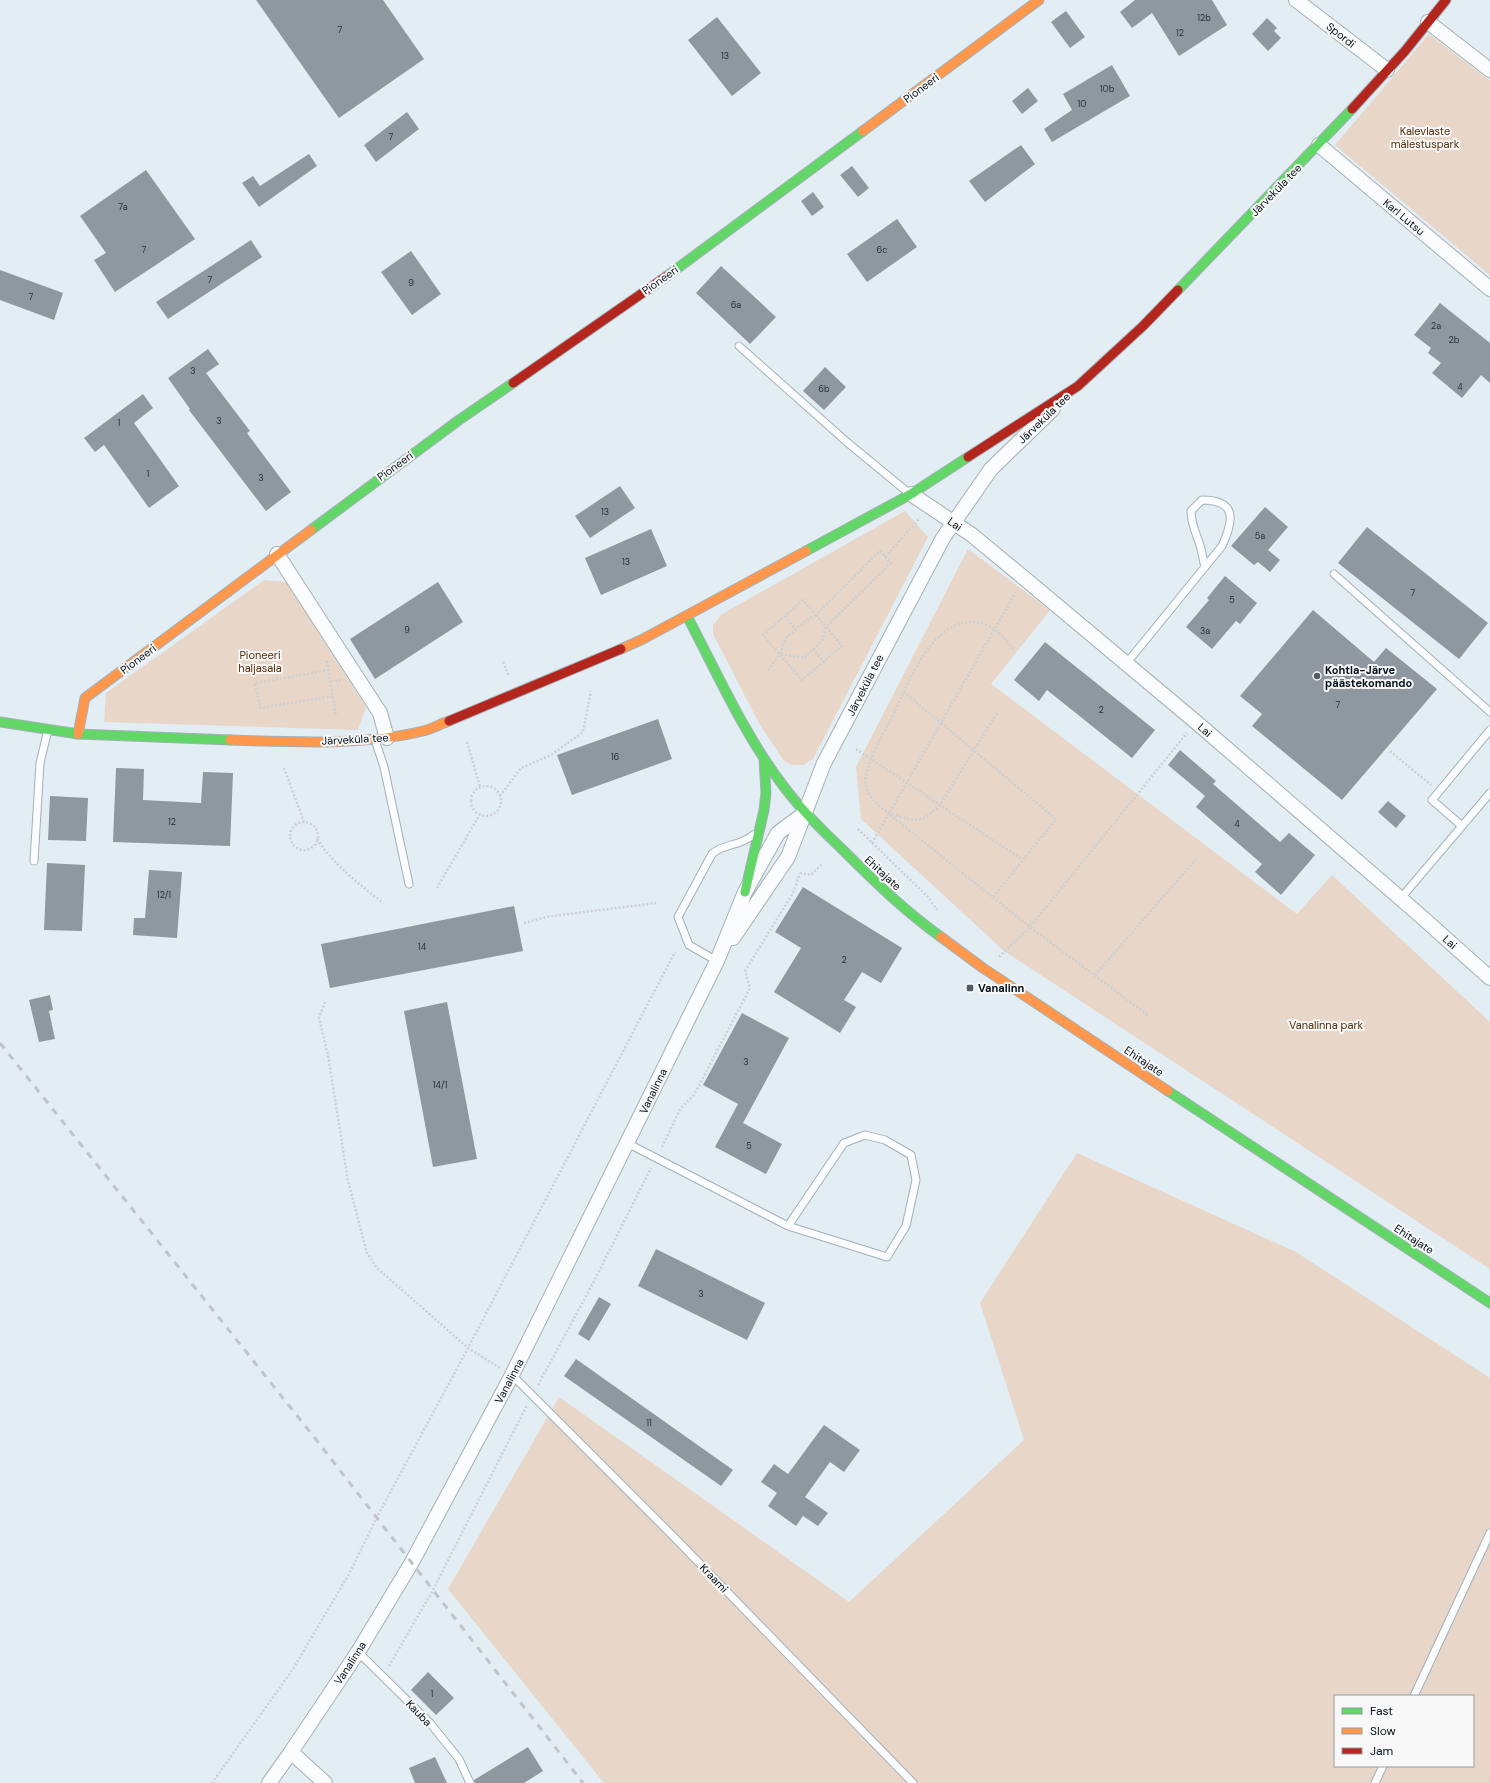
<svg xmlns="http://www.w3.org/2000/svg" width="1490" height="1783" font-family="'DM Sans',sans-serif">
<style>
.green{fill:#e8d6c9;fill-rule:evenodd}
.building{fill:#8f98a1}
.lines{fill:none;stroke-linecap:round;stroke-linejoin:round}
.lane-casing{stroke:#a4b0b8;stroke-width:9}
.street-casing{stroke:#a4b0b8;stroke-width:16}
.fast-casing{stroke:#a4b0b8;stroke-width:11}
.slow-casing{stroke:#a4b0b8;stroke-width:11}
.jam-casing{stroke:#a4b0b8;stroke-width:11}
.path{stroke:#cdd0d2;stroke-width:2.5;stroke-dasharray:2 2;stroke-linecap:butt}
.lane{stroke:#fbfcfd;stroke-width:7}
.street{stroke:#fbfcfd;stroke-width:14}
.fast{stroke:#63d668;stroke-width:9}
.slow{stroke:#ff974d;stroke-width:9}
.jam{stroke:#b3261e;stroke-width:9}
.rail{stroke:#c2c5c8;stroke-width:3;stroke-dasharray:7 7;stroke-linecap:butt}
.poi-dot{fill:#515d66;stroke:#f8f8f8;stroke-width:1.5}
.labels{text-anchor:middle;stroke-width:4;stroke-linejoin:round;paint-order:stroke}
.number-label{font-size:9px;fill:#25323c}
.street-label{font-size:11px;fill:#02101a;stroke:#f8f8f8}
.park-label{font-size:11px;fill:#552d08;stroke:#f8f8f8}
.poi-label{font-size:11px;font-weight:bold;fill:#02101a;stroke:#f8f8f8;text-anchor:start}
</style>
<rect width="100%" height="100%" fill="#e3edf4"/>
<!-- green -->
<path class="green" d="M1429,34L1490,81V275L1335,145Z
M905,511L928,537L813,759L803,765H792L784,761L760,725L713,634V625L722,614Z
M968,549L1050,610L991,684L1297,914L1332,875L1490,1022V1269L1004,951L861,819L856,767Z
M264,580L286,582L366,707L358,730L104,722L106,693Z
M1077,1153L1296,1252L1490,1378V1783H604L448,1589L559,1397L849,1602L1024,1440L980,1303ZM1335,1696H1473V1766H1335Z"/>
<!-- building -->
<path class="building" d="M256,0H383L424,59L339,118Z
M1135,0H1212L1227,25L1179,56L1152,13L1132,28L1120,12Z
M1066,11L1085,37L1070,48L1051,22Z
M717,17L761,73L732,96L688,40Z
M1267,18L1277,28L1274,31L1281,38L1268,51L1252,34Z
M1112,65L1130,96L1052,142L1044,129L1072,110L1063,94Z
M1028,88L1038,101L1022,114L1012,101Z
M407,112L419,129L376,162L364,145Z
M1021,145L1035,164L985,202L969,181Z
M309,154L317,166L259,207L242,183L253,176L260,186Z
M852,166L869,188L858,197L840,175Z
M146,170L195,239L115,292L94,260L106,253L80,216Z
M813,192L824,207L812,216L801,201Z
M897,219L917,247L867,282L847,254Z
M251,240L262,257L168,319L156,302Z
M411,251L441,294L412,315L381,272Z
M721,266L776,317L750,344L696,293Z
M0,270L63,293L54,320L0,300Z
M1440,303L1490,343V383L1481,375L1462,398L1432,373L1441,363L1428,353L1431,348L1414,335Z
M208,349L219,364L206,373L250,431L247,433L291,492L266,511L189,410L190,409L168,378Z
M825,367L846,387L824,410L803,391Z
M143,394L153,408L134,423L179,486L149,508L104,445L95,452L84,438Z
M620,486L635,508L590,538L575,516Z
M1265,507L1288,527L1268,550L1280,560L1270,572L1258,562L1254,565L1231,546Z
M1367,527L1488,623L1459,659L1338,563Z
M651,529L667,566L601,595L585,558Z
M1225,576L1257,603L1240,624L1236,621L1212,649L1186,627L1209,600L1207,598Z
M438,582L463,622L375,679L350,639Z
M1313,610L1374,662L1386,648L1437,689L1342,800L1252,726L1262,714L1240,696Z
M1045,642L1155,730L1132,758L1047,690L1039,701L1014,680Z
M658,719L672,759L572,795L557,755Z
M1180,750L1216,781L1213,784L1280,842L1289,833L1315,855L1281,895L1255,872L1262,864L1196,807L1205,796L1168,765Z
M116,768L144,769L143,800L201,803L203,772L233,773L230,846L113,842Z
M50,796L88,798L86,841L48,840Z
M1388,801L1406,816L1396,828L1378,812Z
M47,863L85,865L82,931L44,930Z
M149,870L182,872L177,938L133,935L134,918H145Z
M803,887L902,948L881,983L862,972L844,1000L856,1007L840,1033L774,992L801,948L775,932Z
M514,906L523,951L330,988L321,944Z
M50,995L53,1010L49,1011L55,1039L39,1042L29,1000Z
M447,1002L477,1159L433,1167L404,1011Z
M742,1013L789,1038L743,1123L782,1144L766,1174L715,1147L738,1104L703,1085Z
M656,1249L765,1303L747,1340L638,1286Z
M599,1297L611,1304L589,1341L578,1334Z
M576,1359L733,1470L721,1486L564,1376Z
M824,1425L860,1450L844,1472L830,1462L805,1497L828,1513L818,1526L803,1516L796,1526L768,1506L777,1493L761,1482L774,1464L788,1474Z
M428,1672L454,1698L436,1715L411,1690Z
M528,1747L543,1771L524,1783H475L474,1780Z
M435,1757L447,1783H415L409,1768Z"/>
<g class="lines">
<defs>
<path id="lane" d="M739,346L848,443L910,494
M1334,574L1490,712
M1126,664L1222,546C1234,520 1237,500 1202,500L1191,511C1191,524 1196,533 1200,545C1202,552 1203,560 1205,567
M375,740L384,767L409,884
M1462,826L1432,800L1490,730
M34,861L40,763L48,730
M1401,898L1490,793
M717,961L689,945L678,917L712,854C722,844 741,846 753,835
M627,1143L788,1226L844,1143L865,1135L885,1140L911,1155L916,1180L906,1226L887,1257L788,1226
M512,1375L672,1535L913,1783
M358,1652L430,1723L459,1759L470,1783
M1414,1696L1490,1533
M1375,1783L1383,1766"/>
<path id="street" d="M1296,0L1387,70
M1428,22L1490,70
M1319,145L1490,289
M911,494L972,535L1024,578L1196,722L1415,911L1490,978
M277,554L380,713L387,738
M733,938L788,857L824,763L943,538L991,469L1053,409
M291,1752L325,1783
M269,1783L291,1752L358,1652L412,1562L512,1375L717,961L745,892L778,833L805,813"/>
<path id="fast" d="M667,276L863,131
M1178,290L1352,109
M311,530L459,420L513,383
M806,551L911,494L968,457
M687,616C716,671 742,730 779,780C798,807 822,830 846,853C876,883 906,912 941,937
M0,722L78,734L230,740
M745,892L764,810L766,793L764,759
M1168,1091L1490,1303"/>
<path id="slow" d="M863,131L1039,0
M621,649L643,639L806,551
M78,734L85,698L311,530
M230,740C292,742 362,746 423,731C432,729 440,724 449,721
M941,937L983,968L1168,1091"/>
<path id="jam" d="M1352,109L1405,51L1446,0
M513,383L667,276
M968,457L1078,386L1143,326L1178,290
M449,721L621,649"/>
</defs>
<!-- lane casing -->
<use href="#lane" class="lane-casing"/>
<!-- street casing -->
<use href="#street" class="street-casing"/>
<!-- fast casing -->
<use href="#fast" class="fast-casing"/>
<!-- slow casing -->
<use href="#slow" class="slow-casing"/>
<!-- jam casing -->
<use href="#jam" class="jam-casing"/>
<!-- path -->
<path class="path" d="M885,557L891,563L826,627L842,646L802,680L763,635L803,600L816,615L880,551L885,557L920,518
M816,615L826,627L822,641L804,658L780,654L786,638L803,623Z
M785,616L796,630
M813,649L824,662
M327,661L336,716
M503,662L509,676
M329,670L255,683L260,708L333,696
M768,670L780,654
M331,681L342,680
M904,692L1056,819L993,897
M997,713L940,805C926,819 921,823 901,817C885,813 871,803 866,786C862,768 885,731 894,713C909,682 931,621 973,622C992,623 1004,636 1014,651
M467,742L480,787
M856,749L1023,860
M1390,751L1431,785
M284,768L304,822
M471 801a15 15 0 1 1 30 0a15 15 0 1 1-30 0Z
M500,796L521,768L551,755L583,732L591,691
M890,815L1030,927L1149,1016
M290 836a14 14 0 1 1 28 0a14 14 0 1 1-28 0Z
M858,829L928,897L937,910
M317,839C334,865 359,884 383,903
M872,843L1016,592
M800,873L811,875L823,863
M437,888L480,814
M524,923L546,917L656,903
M999,957L1030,927L1187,733
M1095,975L1198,857
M325,1002L319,1018L328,1055L348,1181L367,1253L377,1268L468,1348L500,1368
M662,1147L681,1108L694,1095L750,988L745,971L793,893L800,873
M538,1385L592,1285L651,1168
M389,1666L433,1590L527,1405
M212,1783L293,1669L349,1574L377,1517L468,1348L675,952"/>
<!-- lane -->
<use href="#lane" class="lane"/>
<!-- street -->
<use href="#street" class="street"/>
<!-- fast -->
<use href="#fast" class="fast"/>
<!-- slow -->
<use href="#slow" class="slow"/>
<!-- jam -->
<use href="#jam" class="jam"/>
<!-- rail -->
<path class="rail" d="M0,1043L314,1437L583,1783"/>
</g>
<!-- markers -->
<g class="poi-dot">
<circle cx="1317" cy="676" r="4"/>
<rect x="966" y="984" width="8" height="8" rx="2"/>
</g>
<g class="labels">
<!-- number labels -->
<g class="number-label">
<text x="1204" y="21">12b</text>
<text x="340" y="33">7</text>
<text x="1180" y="36">12</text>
<text x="725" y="59">13</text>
<text x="1107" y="92">10b</text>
<text x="1082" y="107">10</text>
<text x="391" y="140">7</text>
<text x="123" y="210">7a</text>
<text x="144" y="253">7</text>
<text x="882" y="253">6c</text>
<text x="210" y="283">7</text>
<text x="411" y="286">9</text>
<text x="31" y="300">7</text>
<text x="736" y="308">6a</text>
<text x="1436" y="329">2a</text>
<text x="1454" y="343">2b</text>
<text x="193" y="374">3</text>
<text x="1460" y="390">4</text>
<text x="824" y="392">6b</text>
<text x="219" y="424">3</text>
<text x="119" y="426">1</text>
<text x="148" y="477">1</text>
<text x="261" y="481">3</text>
<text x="605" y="515">13</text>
<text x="1260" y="539">5a</text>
<text x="626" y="565">13</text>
<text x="1413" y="596">7</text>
<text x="1232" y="603">5</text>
<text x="407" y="633">9</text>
<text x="1205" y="634">3a</text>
<text x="1338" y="708">7</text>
<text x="1101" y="713">2</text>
<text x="615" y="760">16</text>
<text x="172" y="825">12</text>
<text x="1237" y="827">4</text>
<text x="164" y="898">12/1</text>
<text x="422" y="950">14</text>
<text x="844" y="963">2</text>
<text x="746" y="1065">3</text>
<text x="440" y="1088">14/1</text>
<text x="749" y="1149">5</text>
<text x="701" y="1297">3</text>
<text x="649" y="1426">11</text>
<text x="432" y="1697">1</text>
</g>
<!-- street labels -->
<g class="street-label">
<text transform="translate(1341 35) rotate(38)" y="4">Spordi</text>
<text transform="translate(921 88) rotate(-37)" y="4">Pioneeri</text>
<text transform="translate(1276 190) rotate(-46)" y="4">Järveküla tee</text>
<text transform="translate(1404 217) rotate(40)" y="4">Karl Lutsu</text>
<text transform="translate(660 280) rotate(-35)" y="4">Pioneeri</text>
<text transform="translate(1044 418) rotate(-44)" y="4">Järveküla tee</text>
<text transform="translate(395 466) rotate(-36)" y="4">Pioneeri</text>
<text transform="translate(955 524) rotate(34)" y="4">Lai</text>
<text transform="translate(138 659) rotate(-37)" y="4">Pioneeri</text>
<text transform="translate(865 685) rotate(-63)" y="4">Järveküla tee</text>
<text transform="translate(1205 730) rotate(41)" y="4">Lai</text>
<text transform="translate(355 739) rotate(-3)" y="4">Järveküla tee</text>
<text transform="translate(883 873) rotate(43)" y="4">Ehitajate</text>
<text transform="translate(1450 942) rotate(42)" y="4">Lai</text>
<text transform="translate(1144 1061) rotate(34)" y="4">Ehitajate</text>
<text transform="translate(653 1091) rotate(-64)" y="4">Vanalinna</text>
<text transform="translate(1414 1239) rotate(33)" y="4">Ehitajate</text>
<text transform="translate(509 1381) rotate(-62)" y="4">Vanalinna</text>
<text transform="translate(714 1578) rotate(46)" y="4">Kraami</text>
<text transform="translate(350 1663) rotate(-57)" y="4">Vanalinna</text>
<text transform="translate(419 1713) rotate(46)" y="4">Kauba</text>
</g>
<!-- park labels -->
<g class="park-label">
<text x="1425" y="135">Kalevlaste<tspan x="1425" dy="13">mälestuspark</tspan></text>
<text x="260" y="659">Pioneeri<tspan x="260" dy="13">haljasala</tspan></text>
<text x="1326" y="1029">Vanalinna park</text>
</g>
<!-- poi labels -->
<g class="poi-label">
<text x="1325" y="674">Kohtla-Järve<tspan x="1325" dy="13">päästekomando</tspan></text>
<text x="978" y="992">Vanalinn</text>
</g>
</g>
<!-- legend -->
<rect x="1334" y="1695" width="140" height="72" fill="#f8f8f8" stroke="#969b9f"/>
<rect x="1342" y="1708" width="20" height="6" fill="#63d668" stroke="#969b9f"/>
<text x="1370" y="1715" font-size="12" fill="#02101a">Fast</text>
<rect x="1342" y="1728" width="20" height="6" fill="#ff974d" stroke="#969b9f"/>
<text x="1370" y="1735" font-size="12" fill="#02101a">Slow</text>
<rect x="1342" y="1748" width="20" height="6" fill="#b3261e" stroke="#969b9f"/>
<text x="1370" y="1755" font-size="12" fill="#02101a">Jam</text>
</svg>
